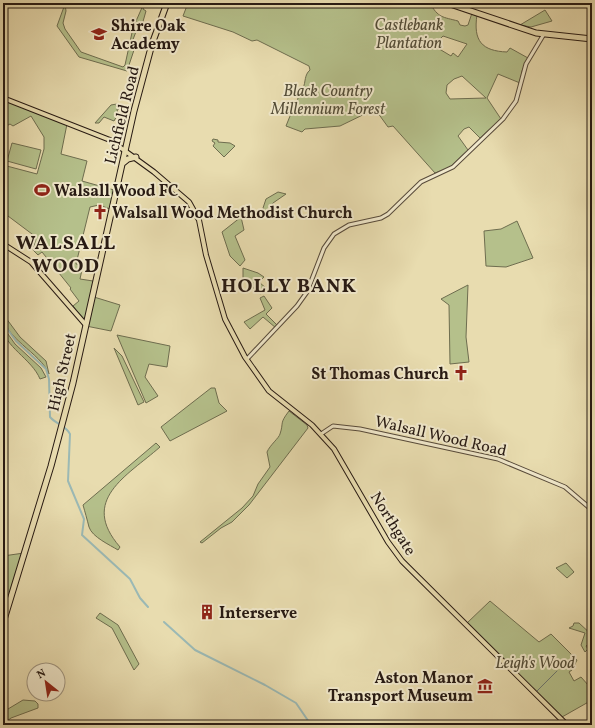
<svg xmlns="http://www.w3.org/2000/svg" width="595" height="728" font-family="Vollkorn,serif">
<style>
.green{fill:#b5c08b;stroke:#6e6d4f;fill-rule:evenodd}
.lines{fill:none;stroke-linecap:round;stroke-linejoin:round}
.stream{stroke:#6d7974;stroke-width:1}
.canal{stroke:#9bb9b5;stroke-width:2}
.minor-casing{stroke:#574a3a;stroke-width:5}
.major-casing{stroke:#271a13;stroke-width:6}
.highway-casing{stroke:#271a13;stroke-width:7}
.minor{stroke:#f0e8cb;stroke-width:3}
.major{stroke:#e8dcaf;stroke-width:4}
.highway{stroke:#e8dcaf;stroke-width:5}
.labels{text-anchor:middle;stroke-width:4;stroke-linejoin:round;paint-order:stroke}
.park-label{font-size:16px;font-style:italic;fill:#524c37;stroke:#f0e8cb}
.poi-label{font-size:16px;font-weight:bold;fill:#271a13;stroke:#f0e8cb;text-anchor:start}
.street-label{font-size:16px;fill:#271a13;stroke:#f0e8cb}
.district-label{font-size:20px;font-weight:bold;letter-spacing:1px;fill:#271a13;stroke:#f0e8cb}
</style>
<rect width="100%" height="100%" fill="#e8dcaf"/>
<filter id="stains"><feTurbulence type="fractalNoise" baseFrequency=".005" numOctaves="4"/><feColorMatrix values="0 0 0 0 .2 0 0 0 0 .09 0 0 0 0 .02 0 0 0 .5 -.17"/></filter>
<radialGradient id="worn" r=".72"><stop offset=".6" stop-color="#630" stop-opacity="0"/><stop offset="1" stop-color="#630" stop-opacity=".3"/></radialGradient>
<!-- green -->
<path class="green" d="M144,3H146L143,9L146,11L142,25L139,24L132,42L136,44L127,71L79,57L57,26L65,4L66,11L63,23L65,29L81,52L123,67L125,65L133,28Z
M188,3H430C438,18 443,17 458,21L460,25L465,26L468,25L472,13L477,15C473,41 482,51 507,52L510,48L528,58L522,71L520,83L498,74L487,98L501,119L480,138L469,127L464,129L458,136L468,150L449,168L435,173L393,126L388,127L375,109L340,126L305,129L302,132L286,126C291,113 297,100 303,88C306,82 304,75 310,70L309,66L257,40L252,41L233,32L183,16ZM443,36L467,44L458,57L453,53L451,56L436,47L437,42ZM462,76L486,98L450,99L446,93L447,85L454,79Z
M545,10L552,21L531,27L520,25Z
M3,99L67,124L61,154L87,161L82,181L114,190L110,209L99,205L90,207L76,264L83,265L80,279L93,281L85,322L73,306L79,301L70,289L71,288L42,252L38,255L33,250L36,237L4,213L6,210L3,206V165L37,174L44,149V137L31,116L13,126L10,124L3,128Z
M117,104L116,106L121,107L120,110L117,109L118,114L114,121L104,117L99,123H95L111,105Z
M213,139L218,140V142L230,143L235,146L224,157L213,146L215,143L212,141Z
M12,143L41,150L36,169L7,161Z
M278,192L286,194L273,203L266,216L263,208L266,199Z
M241,217L244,230L235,236L245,260L240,266L230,256L222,232Z
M517,221L533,258L506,267L486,266L484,231L501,229Z
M243,268L258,273L264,277L259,282L267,289L260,294L243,278Z
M468,285L466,337L469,362L450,364L449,305L441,299Z
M264,296L272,308L266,314L278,326L276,328L263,317L250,329L244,322L265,310L260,298Z
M94,297L120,305L111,331L86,326Z
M3,314L20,337L46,361L49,374C40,352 3,338 3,314Z
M3,327L15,344L41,368L46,377L40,379C32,359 3,346 3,327Z
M117,335L170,346L167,367L149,364L145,377L158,396L146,403Z
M114,348L122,356L144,402L138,405Z
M211,388H215L219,403L227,411L170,441L161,427Z
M289,411L307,425L308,428L249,505L232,522L221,528L202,543L200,542L242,508L253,496L258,484L270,467L267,452C270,445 279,438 280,434C284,422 279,424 289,411Z
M156,443L160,447C127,476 79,500 120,547L118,550C110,545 92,537 89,527C87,519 85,512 83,505Z
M24,553L3,618V556Z
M566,563L574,572L567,578L556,568Z
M490,601L539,642L551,634L577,660L572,670L569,672L574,681L581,677L589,686L592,685V700L562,717L467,623Z
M100,613L118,625L139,664L134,670L112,628L96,618Z
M574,623H579L592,635V643L591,641L586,646L588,649L585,652L581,645L585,633L569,628L573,626Z
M23,700L35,701L38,704V708L11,718L3,724V712Z"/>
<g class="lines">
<!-- stream -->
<path class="stream" d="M537,691L557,671"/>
<!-- canal -->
<path class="canal" d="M3,323L16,341L46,369L49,379L50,417C56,424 66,426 70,434L68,481L84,519L82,535L130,579L140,598L148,607
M164,622L195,650L265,685L296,703L311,725"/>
<defs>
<path id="minor" d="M247,359L297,306L307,292L324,248L334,234L349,225L381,218L388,214L421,182L453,167L503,119L516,101L526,64L544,34
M321,434L333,426L360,429L498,459L565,487L592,510"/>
<path id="major" d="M3,98L110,140L154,172L189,202L199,220L206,255L225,319L245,357L269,391L312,425L334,449L388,542L402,561L567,725
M3,244L31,262L85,324"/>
<path id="highway" d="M447,3L536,33L592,39
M123,163L128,159L136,157
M3,623L51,466L73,383L134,111L152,44L167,3"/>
</defs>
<!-- minor casing -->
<use href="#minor" class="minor-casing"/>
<!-- major casing -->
<use href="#major" class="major-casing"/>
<!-- highway casing -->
<use href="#highway" class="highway-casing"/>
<!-- minor -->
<use href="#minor" class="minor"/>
<!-- major -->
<use href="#major" class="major"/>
<!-- highway -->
<use href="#highway" class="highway"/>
</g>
<!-- icons -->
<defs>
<symbol id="school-bare" viewBox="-9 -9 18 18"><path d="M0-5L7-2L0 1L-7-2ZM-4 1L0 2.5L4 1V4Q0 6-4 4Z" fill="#8f2418" stroke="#f0e8cb" stroke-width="2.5" paint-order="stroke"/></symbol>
<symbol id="stadium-bare" viewBox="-9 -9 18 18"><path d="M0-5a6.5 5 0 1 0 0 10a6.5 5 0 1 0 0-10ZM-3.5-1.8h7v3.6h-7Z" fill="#8f2418" stroke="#f0e8cb" stroke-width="2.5" paint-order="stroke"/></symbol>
<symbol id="church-bare" viewBox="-9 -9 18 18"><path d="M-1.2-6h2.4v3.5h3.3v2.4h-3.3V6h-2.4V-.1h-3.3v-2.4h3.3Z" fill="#8f2418" stroke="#f0e8cb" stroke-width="2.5" paint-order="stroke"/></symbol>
<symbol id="building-bare" viewBox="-9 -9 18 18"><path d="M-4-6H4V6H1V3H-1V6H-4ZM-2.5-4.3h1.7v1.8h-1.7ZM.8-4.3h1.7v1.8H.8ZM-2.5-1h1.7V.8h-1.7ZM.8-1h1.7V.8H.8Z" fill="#8f2418" stroke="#f0e8cb" stroke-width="2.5" paint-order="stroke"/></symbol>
<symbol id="museum-bare" viewBox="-9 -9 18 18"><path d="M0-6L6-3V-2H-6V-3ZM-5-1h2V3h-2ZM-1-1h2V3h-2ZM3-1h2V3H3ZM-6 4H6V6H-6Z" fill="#8f2418" stroke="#f0e8cb" stroke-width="2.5" paint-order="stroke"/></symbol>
</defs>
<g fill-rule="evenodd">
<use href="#school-bare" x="88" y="23" width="22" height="22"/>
<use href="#stadium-bare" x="31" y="179" width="22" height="22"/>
<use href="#church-bare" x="89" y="201" width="22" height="22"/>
<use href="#church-bare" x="450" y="362" width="22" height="22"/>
<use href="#building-bare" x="196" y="601" width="22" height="22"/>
<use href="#museum-bare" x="474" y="675" width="22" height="22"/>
</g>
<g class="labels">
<!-- park labels -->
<g class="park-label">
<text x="409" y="30">Castlebank<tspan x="409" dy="18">Plantation</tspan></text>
<text x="328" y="96">Black Country<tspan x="328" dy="18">Millennium Forest</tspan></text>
<text x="535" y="668">Leigh's Wood</text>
</g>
<!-- poi labels -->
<g class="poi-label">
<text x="111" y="31">Shire Oak<tspan x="111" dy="18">Academy</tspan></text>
<text x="54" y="196">Walsall Wood FC</text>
<text x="112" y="218">Walsall Wood Methodist Church</text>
<text x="449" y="379" text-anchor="end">St Thomas Church</text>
<text x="219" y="618">Interserve</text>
<text x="473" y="683" text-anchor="end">Aston Manor<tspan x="473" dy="18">Transport Museum</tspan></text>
</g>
<!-- street labels -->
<g class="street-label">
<text transform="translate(121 115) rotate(-76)" y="6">Lichfield Road</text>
<text transform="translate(61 372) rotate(-77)" y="6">High Street</text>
<text transform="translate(441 435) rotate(13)" y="6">Walsall Wood Road</text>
<text transform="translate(394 523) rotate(58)" y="6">Northgate</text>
</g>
<!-- district labels -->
<g class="district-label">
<text x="66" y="249">WALSALL<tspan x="66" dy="23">WOOD</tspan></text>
<text x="289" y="292">HOLLY BANK</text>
</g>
</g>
<!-- margin -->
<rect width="595" height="728" fill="none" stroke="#e8dcaf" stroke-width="16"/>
<rect x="4" y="4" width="587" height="720" fill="none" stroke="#271a13" stroke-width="2"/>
<rect x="8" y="8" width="579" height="712" fill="none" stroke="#271a13"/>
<!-- north arrow -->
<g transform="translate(46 682) rotate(330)"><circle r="19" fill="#f0e8cb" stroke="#a09681"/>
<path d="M0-3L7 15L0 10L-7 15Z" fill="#8f2418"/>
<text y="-6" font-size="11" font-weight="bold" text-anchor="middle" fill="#271a13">N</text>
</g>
<rect width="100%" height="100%" filter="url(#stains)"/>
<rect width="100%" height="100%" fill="url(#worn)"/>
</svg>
